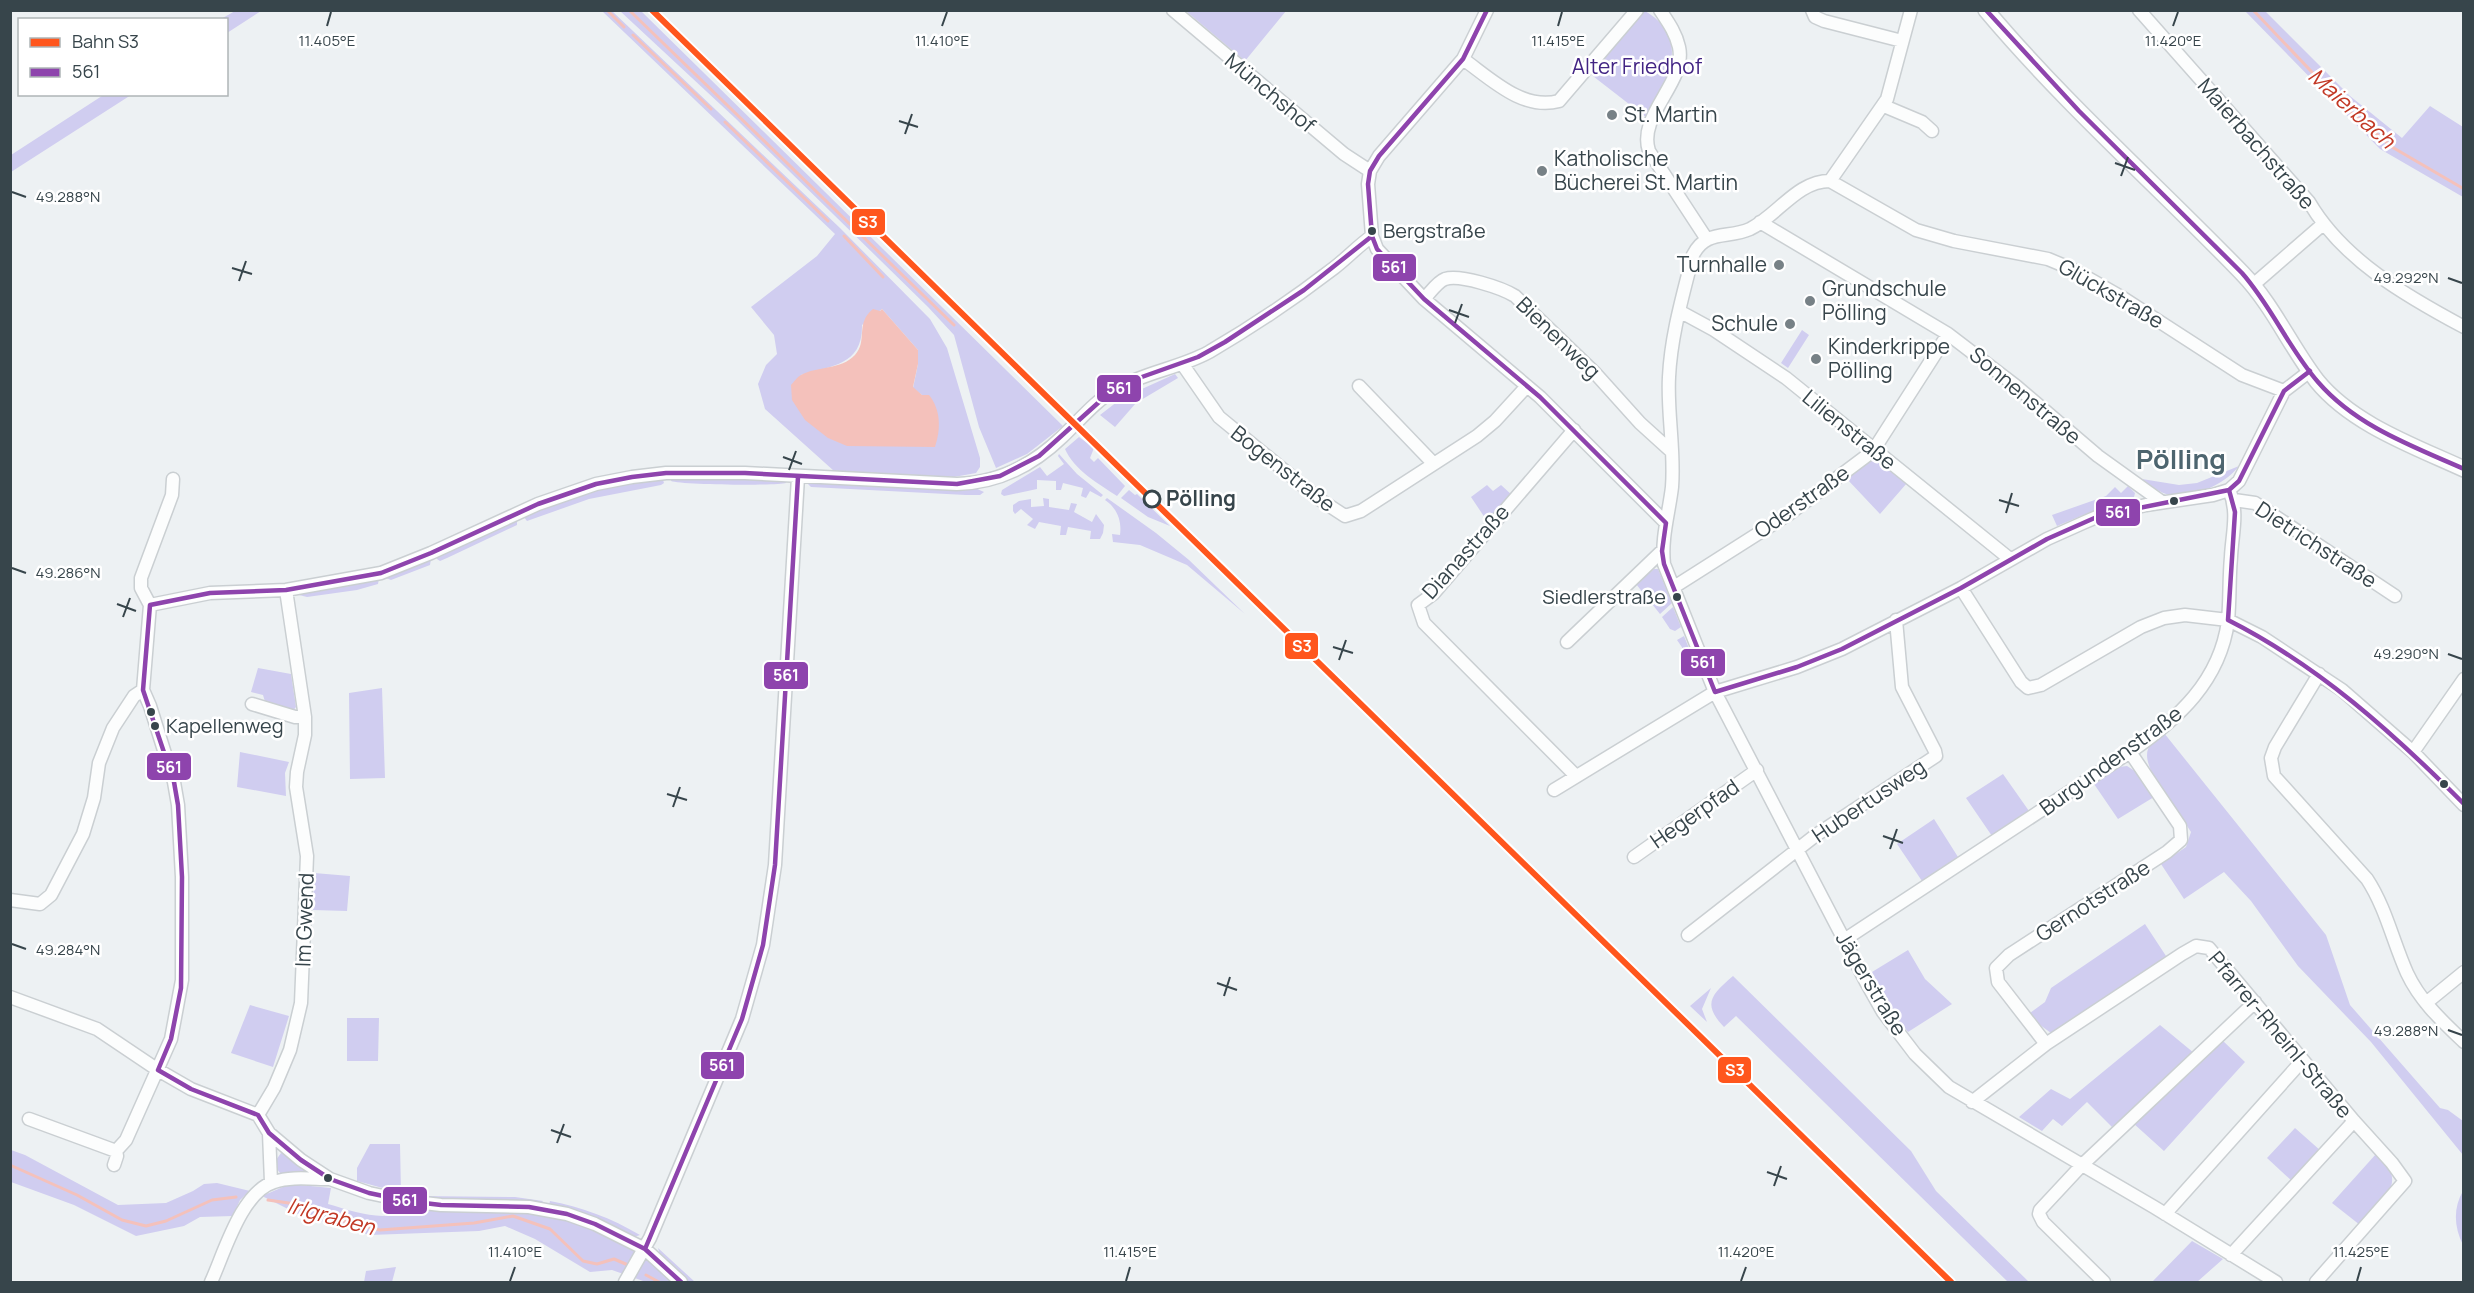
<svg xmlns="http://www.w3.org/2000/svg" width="2474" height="1293" font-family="Manrope,sans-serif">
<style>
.green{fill:#d0cdf0;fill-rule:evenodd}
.water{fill:#f4c1bb}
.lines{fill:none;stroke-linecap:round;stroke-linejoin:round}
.stream{stroke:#f4c1bb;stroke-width:3}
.minor-casing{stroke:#cacfd2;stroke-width:15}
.tertiary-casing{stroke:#cacfd2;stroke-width:18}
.minor{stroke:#fcfdfd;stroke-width:12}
.tertiary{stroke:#fcfdfd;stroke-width:15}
.bus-1-casing{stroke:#fff;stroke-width:9}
.bus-1{stroke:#8e44ad;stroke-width:4.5}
.rail-1-casing{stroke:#fff;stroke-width:10}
.rail-1{stroke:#ff561d;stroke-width:6}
.ticks{fill:none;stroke:#37454b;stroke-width:2}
.poi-dot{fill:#778186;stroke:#fff;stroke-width:2}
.bus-dot{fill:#37454b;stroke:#fff;stroke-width:2}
.stop-dot{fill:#fff;stroke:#37454b;stroke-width:3}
.labels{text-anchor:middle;stroke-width:5;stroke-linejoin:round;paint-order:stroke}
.bus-label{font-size:20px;fill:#37454b;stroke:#fff;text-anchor:start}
.park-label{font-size:21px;fill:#422484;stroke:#fff}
.street-label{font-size:21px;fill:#37454b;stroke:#fff}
.poi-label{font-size:21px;fill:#37454b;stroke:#fff;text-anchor:start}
.stop-label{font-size:21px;font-weight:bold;fill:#37454b;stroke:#fff;text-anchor:start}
.water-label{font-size:22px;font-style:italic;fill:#c23825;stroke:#fff}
.district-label{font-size:27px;font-weight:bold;fill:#4d656f;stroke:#fff}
.ticks-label{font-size:15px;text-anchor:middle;fill:#37454b;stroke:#fff;stroke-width:5;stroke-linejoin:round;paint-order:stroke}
.line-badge{stroke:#fff;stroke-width:2}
.badge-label{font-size:16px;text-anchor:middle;font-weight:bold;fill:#fff}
</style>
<rect width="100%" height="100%" fill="#edf1f3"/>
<!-- green -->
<path class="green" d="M235,11V10L261,11L227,33L226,20L221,19Z
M602,11H612L840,228L930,319L947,348L980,458V467L976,473L954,477L834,471L765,409L758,384L766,365L777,354L774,335L751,307L817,256L835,234ZM882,309L918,350V364L913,388L922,395L801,375C832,366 863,365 862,325Z
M620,11H641L1063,426L1027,454L996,468L979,427L954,335L928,307L735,118Z
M1186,11H1286L1245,61Z
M1645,11C1693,39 1666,81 1647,118L1589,73Z
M2245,11H2265L2350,96L2402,138L2430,106L2463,127V197L2380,149Z
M105,94L131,95L11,172V155Z
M1802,330L1809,335L1788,368L1781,363Z
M1175,374L1178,378L1136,403L1115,427L1100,415L1122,398Z
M1079,437L1094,448L1090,458L1094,462L1098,458L1125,486L1117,496C1099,484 1074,470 1065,449Z
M1059,454L1077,474L1103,495L1101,497L1090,491L1086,498L1081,496L1083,488L1063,483L1061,490H1056V481L1037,480V489L1004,496L1001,494L1002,490L1040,467L1047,476L1064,464L1058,456Z
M1873,456L1907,483L1880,514L1847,479Z
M2239,466C2226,484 2190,501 2166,494C2157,491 2149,484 2142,479L2179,485L2197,483Z
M672,476L785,480L786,483C777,486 681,485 671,481Z
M662,477L664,483L661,485L589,499L527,521L523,516L590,490Z
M811,481L975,488L984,492L980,495H966L811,487L808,484Z
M1487,485L1493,491L1501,485L1512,495L1487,521L1471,497Z
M2128,486L2135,493L2133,501L2093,511L2057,526L2052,515L2106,496L2115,487L2121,493Z
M1129,490L1135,495L1137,494L1170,526L1148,517L1121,498Z
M1043,498L1049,499V507L1069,510L1071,503L1077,504L1074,512L1092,522L1096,514L1104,525L1103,533L1100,539H1090L1091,531L1068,527L1066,535H1060L1061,526L1039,522L1035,529L1027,525L1033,519L1021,509L1015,514L1013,511V505L1019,501L1031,499V507L1044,506Z
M1107,498L1156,533L1189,560L1245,614L1187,565L1140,545L1113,542L1112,534L1120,535C1122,521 1117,508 1105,500Z
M517,520V525L447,558L440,561L437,559L436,556Z
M431,559L430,565L391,580L386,578L387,575Z
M1654,569H1658L1672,603L1660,614L1636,584Z
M376,577L379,578L378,584L357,590L307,597L299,595L302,592L349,586Z
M1673,607L1681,627L1675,631L1670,629L1662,617Z
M1684,636L1693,658L1690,659L1677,640Z
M258,668L291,674L296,707L292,712L266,705L263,695L251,692Z
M382,688L385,778L350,779L349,693Z
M2164,733L2326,935L2350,1005L2440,1108L2448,1110L2463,1121V1155L2371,1042L2298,966L2251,901L2224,872L2184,899L2161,864L2186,847L2191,832L2151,771C2143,751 2147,745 2164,733Z
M240,752L289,762L285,773L286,796L237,787Z
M2127,766L2138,773L2154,797L2118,819L2094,784L2119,767Z
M2003,774L2029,811L1992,836L1966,798Z
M1934,819L1958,857L1922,881L1897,844Z
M314,873L350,876L347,911L313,910Z
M2145,924L2168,959L2059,1031L2051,1033L2040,1025L2030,1013L2045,1002L2051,988Z
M1908,950L1925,979L1952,1004L1908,1032L1895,1016L1872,972Z
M1733,976L1911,1151L1936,1191L2029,1282H2008L1736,1016L1724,1027C1702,1004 1711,995 1733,976Z
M1711,988L1702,1009L1707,1022L1690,1006Z
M250,1005L289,1016L273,1067L231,1053Z
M347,1018H379L378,1061H347Z
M2160,1025L2194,1053L2112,1127L2087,1102L2062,1126L2053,1119L2042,1131L2019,1117L2051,1089L2070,1099Z
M2222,1040L2245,1062L2164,1151L2133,1123Z
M2295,1128L2321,1151L2293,1182L2267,1158Z
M370,1144H400L401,1193L357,1181V1168Z
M11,1150L25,1155L118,1205L166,1203L193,1191L204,1184L217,1183L250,1191L240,1200L233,1216L200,1217L184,1226L136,1236L74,1205L11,1182Z
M281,1153L287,1154L314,1173L281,1174L276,1168V1160Z
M2376,1154C2381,1160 2389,1166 2391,1173C2398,1193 2371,1213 2360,1225L2332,1203Z
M290,1184L331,1188L328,1204C359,1213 386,1224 416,1207C474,1209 549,1208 602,1231C628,1242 652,1263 672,1282H646L612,1270L590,1272L535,1239L505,1226L479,1231L370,1235L317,1220L303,1221L298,1214L262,1196Z
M2463,1191V1245C2454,1227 2453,1208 2463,1191Z
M413,1196L515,1197L543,1201L540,1204L442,1201Z
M550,1201C582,1207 611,1218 640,1235L634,1237L605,1222L549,1205Z
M2192,1241L2223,1259L2197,1282H2152Z
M658,1248L695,1282H687L660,1255Z
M396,1267L392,1282H364L366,1271Z"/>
<!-- water -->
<path class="water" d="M873,309L880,311L882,309L918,350V364L913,387L922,395H929C941,410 941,429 935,447L847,446L828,438L805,420L792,400L791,385C794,382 797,377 801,375C817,366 841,370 855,355C868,341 855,323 873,309Z"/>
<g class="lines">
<!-- stream -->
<path class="stream" d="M607,10L624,27
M629,10L954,325
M2253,10L2347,109L2392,147L2464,189
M633,35L711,109
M725,122L828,221
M844,236L883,277
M10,1165L77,1195L122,1220L146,1226L166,1221L212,1200L236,1197
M268,1200L309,1206L343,1221L380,1230L474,1223L513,1216L550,1229L583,1261L597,1264L614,1259L628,1265
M646,1275L659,1282"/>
<defs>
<path id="minor" d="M1173,10L1344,154L1370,171
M1487,10L1463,59L1379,156L1370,171L1368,184L1372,236L1377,249L1424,299L1540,397L1666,523
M1660,10C1668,22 1676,33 1679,47C1687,82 1637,115 1649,151L1706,238
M1812,10L1815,17L1824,21L1902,41
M1911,10L1887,99L1830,181C1797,181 1778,215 1750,229C1728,239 1706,229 1693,255C1683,295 1671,335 1669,377C1667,413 1675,450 1672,487C1669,513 1661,538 1664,564L1715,692L1866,982L1883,1012L1915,1054L1949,1087L2154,1207L2276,1282
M2139,10L2309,202C2343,260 2406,296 2464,327
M1463,59C1491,79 1523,111 1559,101L1637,10
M1884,106L1922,122L1932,131
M1830,181L1916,230L1954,241L2048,259L2072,269L2123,298L2242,375L2284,391
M1760,222L1948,334L2016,386L2098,456L2162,502
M2253,285L2322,225
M1424,299C1430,293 1437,282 1445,279C1460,274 1502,288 1515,296L1595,373L1640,423L1672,452
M1679,311L1714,330L1786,378L2010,559
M1183,365L1219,417L1319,499L1345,516L1361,511L1477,436L1495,421L1527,386
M1359,386L1433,463
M1574,430L1433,594L1418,605L1424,623L1576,776
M2234,500L2255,503L2395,596
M1674,587L1789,514L1873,451L1948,334
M1961,588L2021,682L2028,688L2041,685L2141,627L2164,618L2185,615L2228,620L2262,637L2342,690L2413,752L2464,805
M150,605L210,593L286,590L381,573L431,553L538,504L596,484L632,477L666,473H745L957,484C997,483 1033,465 1062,437C1080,420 1095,401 1116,389C1145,372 1180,368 1209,352C1252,327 1295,298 1334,268C1347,258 1358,246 1372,236
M1567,642L1662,551
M2319,674L2275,747L2271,758L2274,776L2367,879C2386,908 2393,942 2407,973C2420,1001 2442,1021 2464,1042
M252,704L295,717H305
M2413,752L2464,679
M1554,790L1715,692L1797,667L1842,649L1961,588L2047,539L2085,522L2099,516L2146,505L2213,495L2229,490L2239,481L2284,391L2310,371
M1634,857L1757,770
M10,900L40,904L51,895L83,834L94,798L99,763L113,728L134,696L143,690
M1688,935L1816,835L1936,756L1935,751L1902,687L1896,620
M1844,940L2130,752C2178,719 2220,681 2228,621C2230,600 2229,578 2231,557C2232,534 2239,512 2229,490
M10,997L97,1029L158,1070L191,1089L258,1115L269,1133L301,1160L330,1179L369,1193L407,1201L441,1205L529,1207L567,1214L595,1224L645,1249L681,1282
M2426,1003L2464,972
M2046,1044L1998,982L1996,968L2009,955L2167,852L2181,840L2180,826L2130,752
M1972,1102L2046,1044L2182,954L2196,946L2209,948L2354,1121L2392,1163L2405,1181L2316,1282
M258,1115L274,1088L290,1050L301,1003L307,856L296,787L297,772L305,735V717L286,590
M29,1119L116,1151L126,1140L171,1039L182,980V877L178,805L174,782L150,706L143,690L150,605L141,588V578L172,495L173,479
M269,1133L271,1182
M114,1165L117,1156L116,1151
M2165,1214L2302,1061
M2231,1255L2354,1121
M211,1282C224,1254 241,1192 274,1182C291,1176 312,1179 330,1179
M625,1282L650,1238L742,1019L763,945L775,865L798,477
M2104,1282L2043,1222L2039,1214L2040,1210L2081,1166L2255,1002"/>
<path id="tertiary" d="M1986,10C2065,104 2157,185 2242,273C2273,305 2290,346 2317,381C2352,424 2414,446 2464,469"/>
</defs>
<!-- minor casing -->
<use href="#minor" class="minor-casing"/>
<!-- tertiary casing -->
<use href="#tertiary" class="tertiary-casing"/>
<!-- minor -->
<use href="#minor" class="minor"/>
<!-- tertiary -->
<use href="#tertiary" class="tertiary"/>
<defs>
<path id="bus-1" d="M1487,10L1463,59L1379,156L1370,171L1368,184L1372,236L1377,249L1424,299L1540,397L1666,523L1662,551L1664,564L1715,692L1797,667L1842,649L1961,588L2047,539L2099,516L2229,490L2239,481L2284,391L2310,371
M1986,10L2079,111L2242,273C2272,307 2289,349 2318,382C2356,426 2412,446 2464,469
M2229,490L2235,512L2228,620C2319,666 2392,732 2464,804
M645,1249L742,1019L763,945L775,865L798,477
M681,1282L645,1249L595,1224L567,1214L529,1207L441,1205L407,1201L369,1193L330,1179L301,1160L269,1133L258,1115L191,1089L158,1070L171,1039L181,988L182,877L178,805L174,782L143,690L150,605L210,593L286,590L381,573L431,553L538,504L596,484L632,477L666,473H745L957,484L1000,476L1039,456L1108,394L1139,378L1198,357L1225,342L1304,290L1372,236"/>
</defs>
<!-- bus-1 casing -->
<use href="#bus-1" class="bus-1-casing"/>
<!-- bus-1 -->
<use href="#bus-1" class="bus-1"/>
<defs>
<path id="rail-1" d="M652,10L1951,1282"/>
</defs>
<!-- rail-1 casing -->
<use href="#rail-1" class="rail-1-casing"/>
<!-- rail-1 -->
<use href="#rail-1" class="rail-1"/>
</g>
<!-- ticks -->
<path class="ticks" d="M327,26L331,12M942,26L947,12M1558,26L1562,12M2173,26L2178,12M899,121L918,127M905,134L912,114M2115,163L2135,170M2121,176L2128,157M12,192L26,197M232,268L252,274M2448,278L2462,283M239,281L246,261M1449,310L1469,317M1455,323L1462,304M783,457L802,464M789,470L796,451M1999,500L2019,506M2006,513L2012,493M12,568L26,573M117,604L136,611M123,617L130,598M1333,647L1353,653M2448,654L2462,659M1339,660L1346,640M667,794L687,800M673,807L680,787M1883,836L1903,843M1890,849L1897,829M12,944L26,949M1217,983L1237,990M1224,996L1230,977M2448,1030L2462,1035M551,1130L571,1137M557,1143L564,1124M1767,1172L1787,1179M1774,1186L1781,1166M510,1281L515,1267M1126,1281L1130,1267M1741,1281L1746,1267M2357,1281L2361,1267"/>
<!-- markers -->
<g class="poi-dot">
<circle cx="1612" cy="115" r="6"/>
<circle cx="1542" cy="171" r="6"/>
<circle cx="1779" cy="265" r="6"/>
<circle cx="1810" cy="301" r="6"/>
<circle cx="1790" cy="324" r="6"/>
<circle cx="1816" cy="359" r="6"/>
</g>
<g class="bus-dot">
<circle cx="1372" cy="231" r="5"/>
<circle cx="2174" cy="501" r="5"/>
<circle cx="1677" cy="597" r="5"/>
<circle cx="151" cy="712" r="5"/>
<circle cx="155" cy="726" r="5"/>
<circle cx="2444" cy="784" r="5"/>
<circle cx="328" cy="1178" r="5"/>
</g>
<circle class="stop-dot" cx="1152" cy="499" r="8"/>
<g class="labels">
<!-- bus labels -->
<g class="bus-label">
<text x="1383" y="238">Bergstraße</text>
<text x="1666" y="604" text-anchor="end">Siedlerstraße</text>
<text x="166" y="733">Kapellenweg</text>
</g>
<!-- park labels -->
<g class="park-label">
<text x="1637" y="74">Alter Friedhof</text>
</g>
<!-- street labels -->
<g class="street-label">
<text transform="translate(1270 93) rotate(40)" y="7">Münchshof</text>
<text transform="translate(2256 144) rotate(49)" y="7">Maierbachstraße</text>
<text transform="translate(2111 294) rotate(30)" y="7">Glückstraße</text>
<text transform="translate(1558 338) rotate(44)" y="7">Bienenweg</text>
<text transform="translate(2025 396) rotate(40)" y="7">Sonnenstraße</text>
<text transform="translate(1849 430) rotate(39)" y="7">Lilienstraße</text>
<text transform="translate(1283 469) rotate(38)" y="7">Bogenstraße</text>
<text transform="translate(1802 502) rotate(-35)" y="7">Oderstraße</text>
<text transform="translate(2316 545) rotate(33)" y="7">Dietrichstraße</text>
<text transform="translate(1466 552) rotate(-48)" y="7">Dianastraße</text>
<text transform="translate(2111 761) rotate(-36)" y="7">Burgundenstraße</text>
<text transform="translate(1869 801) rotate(-34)" y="7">Hubertusweg</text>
<text transform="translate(1695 814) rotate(-35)" y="7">Hegerpfad</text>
<text transform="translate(2093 901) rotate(-33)" y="7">Gernotstraße</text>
<text transform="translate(305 920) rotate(-88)" y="7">Im Gwend</text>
<text transform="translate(1871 984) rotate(59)" y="7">Jägerstraße</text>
<text transform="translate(2280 1035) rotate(50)" y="7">Pfarrer-Rheinl-Straße</text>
</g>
<!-- poi labels -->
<g class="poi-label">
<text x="1624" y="122">St. Martin</text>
<text x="1554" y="166">Katholische<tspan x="1554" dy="24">Bücherei St. Martin</tspan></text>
<text x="1767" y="272" text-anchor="end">Turnhalle</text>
<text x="1822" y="296">Grundschule<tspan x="1822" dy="24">Pölling</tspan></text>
<text x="1778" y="331" text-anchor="end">Schule</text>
<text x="1828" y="354">Kinderkrippe<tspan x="1828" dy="24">Pölling</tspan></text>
</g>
<!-- stop labels -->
<g class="stop-label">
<text x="1166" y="506">Pölling</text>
</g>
<!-- water labels -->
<g class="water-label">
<text transform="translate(2352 108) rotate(42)" y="8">Maierbach</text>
<text transform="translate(331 1216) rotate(15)" y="8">Irlgraben</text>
</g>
<!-- district labels -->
<g class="district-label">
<text x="2181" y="469">Pölling</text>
</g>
</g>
<g class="ticks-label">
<text x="327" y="46">11.405°E</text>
<text x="942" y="46">11.410°E</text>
<text x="1558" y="46">11.415°E</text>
<text x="2173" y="46">11.420°E</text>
<text x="68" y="202">49.288°N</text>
<text x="2406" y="283">49.292°N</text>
<text x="68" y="578">49.286°N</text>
<text x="2406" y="659">49.290°N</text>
<text x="68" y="955">49.284°N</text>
<text x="2406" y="1036">49.288°N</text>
<text x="515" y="1257">11.410°E</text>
<text x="1130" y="1257">11.415°E</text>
<text x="1746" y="1257">11.420°E</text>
<text x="2361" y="1257">11.425°E</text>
</g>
<g class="line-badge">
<rect x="851" y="208" width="35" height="28" rx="6" fill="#ff561d"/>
<rect x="1372" y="253" width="45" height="29" rx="6" fill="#8e44ad"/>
<rect x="1096" y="374" width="46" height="29" rx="6" fill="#8e44ad"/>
<rect x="2095" y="498" width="46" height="29" rx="6" fill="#8e44ad"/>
<rect x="1284" y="632" width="35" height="28" rx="6" fill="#ff561d"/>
<rect x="1680" y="648" width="46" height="29" rx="6" fill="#8e44ad"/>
<rect x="763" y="661" width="46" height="29" rx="6" fill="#8e44ad"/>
<rect x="146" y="752" width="46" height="29" rx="6" fill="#8e44ad"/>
<rect x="700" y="1051" width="45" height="29" rx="6" fill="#8e44ad"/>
<rect x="1717" y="1056" width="35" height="28" rx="6" fill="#ff561d"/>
<rect x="382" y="1186" width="46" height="29" rx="6" fill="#8e44ad"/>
</g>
<g class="badge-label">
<text x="868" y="228">S3</text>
<text x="1394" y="273">561</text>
<text x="1119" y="394">561</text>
<text x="2118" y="518">561</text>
<text x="1302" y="652">S3</text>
<text x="1703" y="668">561</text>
<text x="786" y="681">561</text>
<text x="169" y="773">561</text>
<text x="722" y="1071">561</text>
<text x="1735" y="1076">S3</text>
<text x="405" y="1206">561</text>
</g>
<!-- border -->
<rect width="2474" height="1293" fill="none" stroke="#37454b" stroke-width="24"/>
<!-- legend -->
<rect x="18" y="18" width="210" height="78" fill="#ffffff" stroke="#afb5b7" stroke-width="1.5"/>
<rect x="30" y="38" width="30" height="9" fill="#ff561d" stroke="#afb5b7" stroke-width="1.5"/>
<text x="72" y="48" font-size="18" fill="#37454b">Bahn S3</text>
<rect x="30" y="68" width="30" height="9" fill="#8e44ad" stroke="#afb5b7" stroke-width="1.5"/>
<text x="72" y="78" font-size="18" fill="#37454b">561</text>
</svg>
